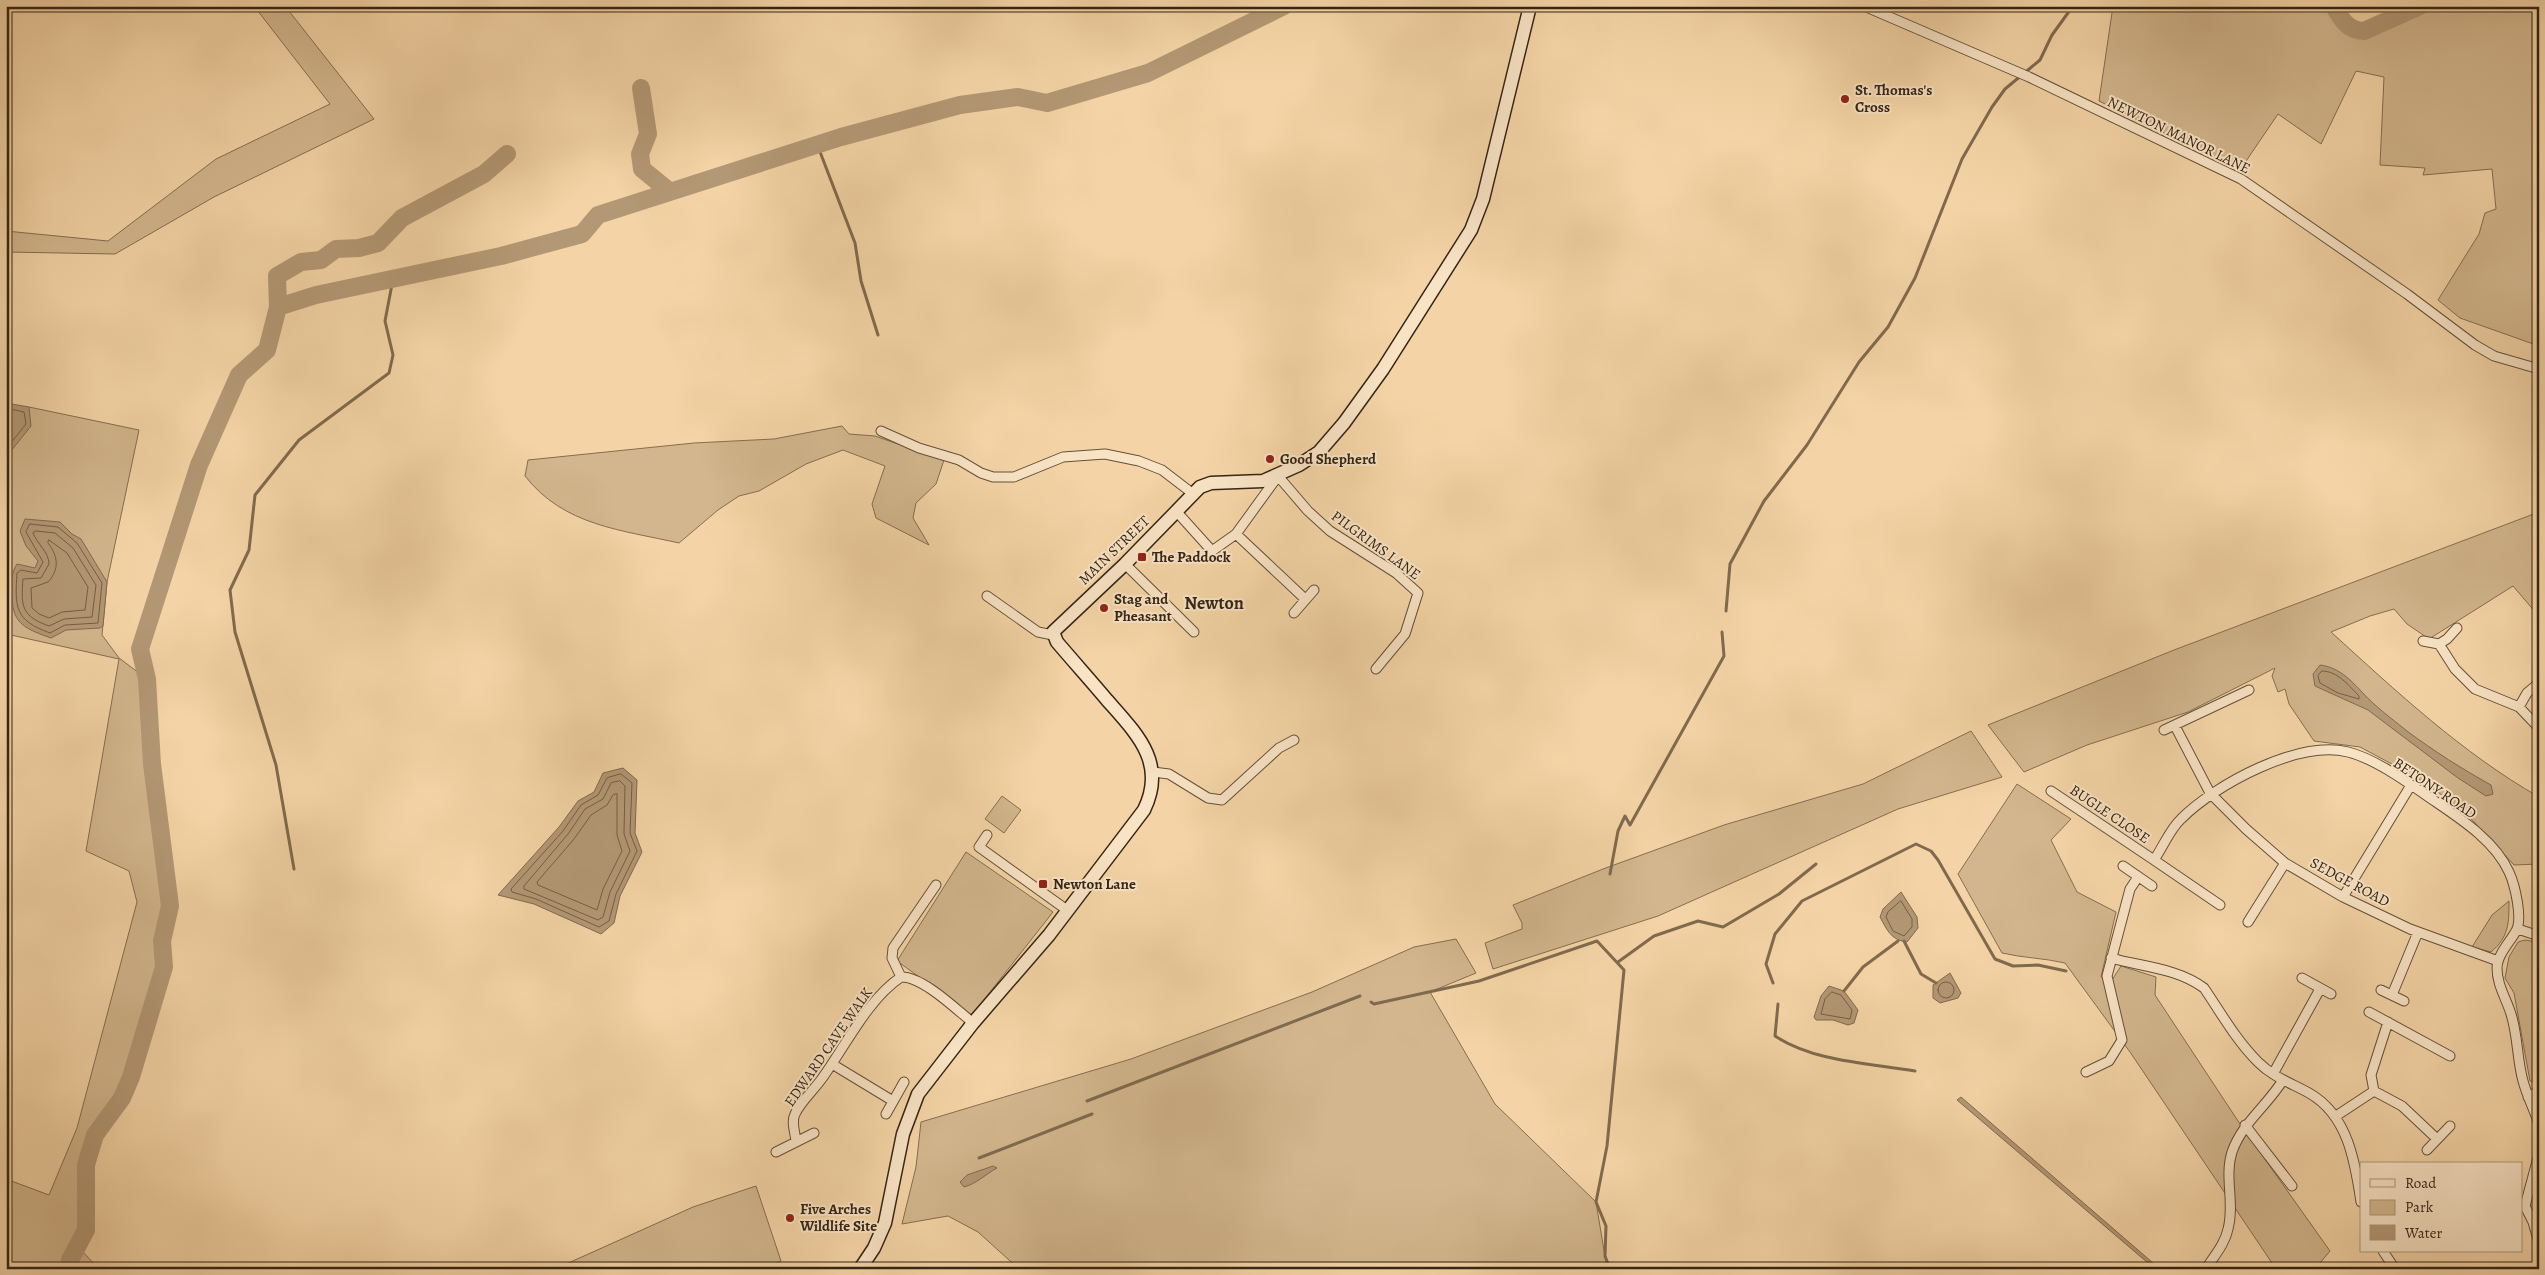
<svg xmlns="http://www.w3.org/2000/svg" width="2545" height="1275" font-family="Alegreya,serif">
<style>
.green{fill:#d3b68d;stroke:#846e51}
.water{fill:#b39875;stroke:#806a4f}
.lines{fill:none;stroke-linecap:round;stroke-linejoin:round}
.shore{stroke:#745e45;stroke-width:1}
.stream{stroke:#806a4f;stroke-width:3}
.river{stroke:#b39875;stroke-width:18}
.street-casing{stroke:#645139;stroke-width:11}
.secondary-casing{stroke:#342515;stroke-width:15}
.street{stroke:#f8e3c5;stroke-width:9}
.secondary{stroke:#f8e3c5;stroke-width:12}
.poi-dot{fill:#8f2418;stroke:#f8e3c5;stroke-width:2}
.labels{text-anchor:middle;stroke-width:4;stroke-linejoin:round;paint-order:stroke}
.poi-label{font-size:15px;font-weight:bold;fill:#342515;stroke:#f8e3c5;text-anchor:start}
.street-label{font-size:15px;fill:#342515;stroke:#f8e3c5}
.quarter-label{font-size:18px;font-weight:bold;fill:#342515;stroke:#f8e3c5}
</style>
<rect width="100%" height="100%" fill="#f4d4a6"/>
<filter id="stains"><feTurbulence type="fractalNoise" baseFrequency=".004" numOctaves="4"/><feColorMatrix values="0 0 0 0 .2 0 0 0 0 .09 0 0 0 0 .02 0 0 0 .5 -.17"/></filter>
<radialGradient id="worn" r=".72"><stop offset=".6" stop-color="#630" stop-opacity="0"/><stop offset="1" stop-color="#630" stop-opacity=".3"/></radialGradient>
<!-- green -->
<path class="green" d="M254,6H285L374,119L214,197L115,254L6,252V231L108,241L216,159L330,104Z
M2113,6H2334C2341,19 2348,31 2364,31L2421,6H2539V346L2460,318L2438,300L2479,234L2485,213L2496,209L2492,169L2423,175L2425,168L2380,165L2384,77L2356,71L2321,144L2278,114L2240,170L2099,101Z
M29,407L139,430L107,582L102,635L119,658L147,679L152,764L170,906L162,941L164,967L122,1098L95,1135L86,1165V1230L82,1251L99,1269H6V1179L49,1195L77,1128L137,902L129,871L86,851L119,659L11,635L6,631V428Z
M842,426L849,434L875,436L944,460L936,484L916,503L913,518L929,545L876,518L872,504L885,466L843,450L806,464L759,491L739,496L718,510L679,543C622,530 564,526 525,476L528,460L694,443L774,439Z
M2539,512L2537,614L2513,586L2429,639L2407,624L2394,609L2370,616L2331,632C2396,691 2462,753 2539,797V864L2514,865L2462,809L2416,777L2360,747L2314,741L2289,704L2285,689L2278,692L2272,676L2275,668L2188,712L2087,745L2024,772L1988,725L2174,650Z
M1971,731L2002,777L1898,809L1658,916L1493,969L1485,943L1522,929V923L1513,905L1603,869L1724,825L1863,784Z
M2017,784L2071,819L2051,840L2077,892L2116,912L2101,977L2110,983L2121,966L2156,977L2155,995L2242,1127L2330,1251L2315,1269H2276L2130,1052L2065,963C2044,958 2023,958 2002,953L1958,874Z
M1002,796L1021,810L1004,833L985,819Z
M966,852L1053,912L972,1015L897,961Z
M2509,901C2509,923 2509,937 2491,952L2472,947L2492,915Z
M1456,939L1476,973L1430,992L1495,1104L1596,1202L1607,1269H1019L978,1232L948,1216L902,1224L916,1167L921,1122L1131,1059L1312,992L1414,947Z
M2525,940L2537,942L2539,1083L2530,1081L2514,993L2505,978L2509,957L2518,942Z
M756,1186L781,1261L760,1269H555L693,1207Z"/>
<!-- water -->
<path class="water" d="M6,403L29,407L31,426L11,451L6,466Z
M25,519L60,522L72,534L81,539L107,582L103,626L100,628L66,630L51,638C23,628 11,623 12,591C12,581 11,573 17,564L35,568L38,561L26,546L20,531Z
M2320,665C2345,668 2357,689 2374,704C2385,714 2396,722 2407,731C2434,751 2462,769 2491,785L2493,794L2486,796L2458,778L2368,710L2315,686L2313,674Z
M623,768L637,780L635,833L642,852L620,896L614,923L601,934L534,904L498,895L559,827L578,801L594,792L603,773Z
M1901,892L1917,917L1918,928L1907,942C1891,940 1887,930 1880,917L1883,909Z
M1950,973L1961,993L1958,998L1940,1003L1933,998V985Z
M1829,986L1844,991L1858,1010L1854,1023L1848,1025L1833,1020H1816L1814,1017L1821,996Z
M1961,1097L2160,1269H2155L1957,1100Z
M993,1166L997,1168C986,1174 976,1184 964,1187L960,1182L967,1175Z"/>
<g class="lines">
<!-- shore -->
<path class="shore" d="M6,408L24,412L26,424L6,449
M30,524L58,527L77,543L102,583L98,623L65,625L50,633C14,620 15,607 17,573L21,570L37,573L43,562L26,532Z
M36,531L55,533L73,548L96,585L92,617L64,619L49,626C21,616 21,606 23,579L41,578L49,564C49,552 37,544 33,533Z
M49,540L67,553L88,587L85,610L62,612L49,618L39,614L32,608L31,588L48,582C60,569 58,556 48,543Z
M2322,671C2338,671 2349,686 2359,696V699L2338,693L2320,683L2318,676Z
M621,774L632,783L630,833L637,851L616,894L609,921L599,927L536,899L512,892L511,889L563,831L581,805L598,795L607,778Z
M620,781L625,786L624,834L630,851L610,892L603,917L598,920L524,889V886L568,834L585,809L603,799L611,783Z
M617,794V835L622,851L603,889L597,910L538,885L537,882L574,839L591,815L607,805L613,795Z
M1901,901L1912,919V927L1904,936L1893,931L1886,917L1888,912Z
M1938 990a8 8 0 1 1 16 0a8 8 0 1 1-16 0Z
M1832,992L1841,995L1852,1010L1850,1019L1821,1014L1825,999Z"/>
<!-- stream -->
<path class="stream" d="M817,144L855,243L861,281L878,335
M1726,611L1730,564L1764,501L1807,445L1859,362L1888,327L1915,278L1962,159L1992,107L2005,89L2040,60L2052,35L2073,6
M294,869L276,765L235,632L230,590L249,550L255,495L299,440L389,373L393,355L385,321L393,279
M1610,874L1618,831L1625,816L1630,825L1724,656L1722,632
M1904,941L1921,974L1936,983
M1618,962L1654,936L1698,921L1723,927L1779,894L1816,864
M1773,983L1766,964L1775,934L1802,901L1916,844L1931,851L1938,860L1995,959L2013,966L2038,965L2066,971
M1844,991L1863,967L1898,941
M1371,1002L1374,1004L1479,981L1597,941L1624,970L1607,1146L1596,1202L1606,1226L1605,1256L1610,1269
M1778,1004L1775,1036C1815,1062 1869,1063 1915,1071
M1087,1101L1360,996
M979,1158L1092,1114"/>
<!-- river -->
<path class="river" d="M2334,6C2341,19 2348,31 2364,31L2420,6
M641,88L648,134L640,154L642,169L669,191
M278,307L277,276L301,262L321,260L336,249L359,248L378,243L402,218L484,174L507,154
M70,1260L86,1230V1165L95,1135L122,1098L131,1077L164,967L162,941L170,906L152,764L147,679L140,649L199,465L239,375L267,350L278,307L316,295L501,256L582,234L598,215L841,137L960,105L1018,97L1047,103L1148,73L1284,6"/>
<defs>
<path id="street" d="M1864,6L2029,77L2241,179L2407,294L2475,345L2494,356L2539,369
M881,431L919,448L959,460L981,473L993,477H1014L1063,457L1105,454L1139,461L1162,470L1192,493
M1176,511L1212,551L1236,534L1278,476L1308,511L1330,531L1396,573L1418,593L1405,634L1376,669
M1236,534L1304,598
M1125,564L1194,632
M987,596L1038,632L1053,635
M1294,613L1314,590
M2423,641L2439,644L2447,639L2457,628
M2439,644L2455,669L2475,689L2519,707L2539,728
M2519,707L2527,693L2539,683
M2175,726L2210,793L2246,829L2285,863L2343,897L2410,929L2498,961
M2164,730L2249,690
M1153,772L1169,774L1208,798L1222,800L1279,748L1294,740
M2051,791L2154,860C2163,847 2170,829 2181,819C2216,784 2298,740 2348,752C2376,759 2410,784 2433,800C2461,819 2495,841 2509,872C2515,885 2523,919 2516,931C2510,942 2497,955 2497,968C2497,985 2506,998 2511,1014C2518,1036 2517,1060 2523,1081C2527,1096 2534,1109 2539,1124
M987,835L979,847L1067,910
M2154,860L2220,905
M2123,866L2152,886
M2343,897L2411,785
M2248,922L2285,863
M2518,929L2539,936
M2111,958C2143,967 2177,968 2204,988C2221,1013 2236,1040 2258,1062C2273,1077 2291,1083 2309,1093C2348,1115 2355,1162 2361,1202
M901,977L892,958L893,948L936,885
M901,977C922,976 957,1010 973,1023
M2302,978L2331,994
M2381,990L2404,1001
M2392,995L2418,932
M2369,1012L2450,1056
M832,1064L893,1101
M2086,1072L2109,1061L2122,1040L2107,976L2130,889L2138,877
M2273,1074L2320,989
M2374,1091L2402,1106L2437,1139
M2374,1091L2371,1075L2388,1022
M2528,1097L2539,1091
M886,1114L904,1082
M2336,1116L2374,1091
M2245,1125L2292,1186
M796,1141C795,1132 791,1122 795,1114C801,1101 815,1089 823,1077C846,1045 868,999 901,977
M2427,1150L2450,1126
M776,1152L814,1133
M2525,1206L2539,1154
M2521,1207L2525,1206L2533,1222L2539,1243
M2383,1251L2395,1269
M2206,1269C2214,1256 2225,1244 2228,1229C2235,1203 2224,1177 2232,1152C2242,1123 2267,1106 2283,1080"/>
<path id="secondary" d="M860,1269L874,1248L885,1223L903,1134L918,1094L973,1023L1049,935L1144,810C1167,763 1137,734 1107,700C1091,681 1074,662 1057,642L1053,632L1125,564L1200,487L1211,483L1263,481L1299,465L1319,452L1344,423L1383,369L1471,230L1483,199L1530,6"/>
</defs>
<!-- street casing -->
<use href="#street" class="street-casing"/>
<!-- secondary casing -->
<use href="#secondary" class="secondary-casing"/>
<!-- street -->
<use href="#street" class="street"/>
<!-- secondary -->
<use href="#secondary" class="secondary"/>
</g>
<!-- markers -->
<g class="poi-dot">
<circle cx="1845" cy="99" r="5"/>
<circle cx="1270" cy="459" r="5"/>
<rect x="1137" y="552" width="10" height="10" rx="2.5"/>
<circle cx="1104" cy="608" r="5"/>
<rect x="1038" y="879" width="10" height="10" rx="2.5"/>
<circle cx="790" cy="1218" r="5"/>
</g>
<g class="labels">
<!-- poi labels -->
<g class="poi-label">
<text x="1855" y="95">St. Thomas's<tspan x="1855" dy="17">Cross</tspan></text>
<text x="1280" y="464">Good Shepherd</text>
<text x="1152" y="562">The Paddock</text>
<text x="1114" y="604">Stag and<tspan x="1114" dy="17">Pheasant</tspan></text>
<text x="1053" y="889">Newton Lane</text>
<text x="800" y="1214">Five Arches<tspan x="800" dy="17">Wildlife Site</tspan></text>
</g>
<!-- street labels -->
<g class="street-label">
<text transform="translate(2179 135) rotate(26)" y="5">NEWTON MANOR LANE</text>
<text transform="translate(1376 545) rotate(36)" y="5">PILGRIMS LANE</text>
<text transform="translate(1114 550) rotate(-44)" y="5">MAIN STREET</text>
<text transform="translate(2435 788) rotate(34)" y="5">BETONY ROAD</text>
<text transform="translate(2110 814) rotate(34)" y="5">BUGLE CLOSE</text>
<text transform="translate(2350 882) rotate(28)" y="5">SEDGE ROAD</text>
<text transform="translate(828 1047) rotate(-55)" y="5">EDWARD CAVE WALK</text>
</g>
<!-- quarter labels -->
<g class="quarter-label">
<text x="1214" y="609">Newton</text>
</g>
</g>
<!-- margin -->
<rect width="2545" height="1275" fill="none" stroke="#f4d4a6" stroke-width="25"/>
<rect x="8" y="8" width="2530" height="1260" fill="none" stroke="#342515" stroke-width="2.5"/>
<rect x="12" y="12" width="2520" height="1250" fill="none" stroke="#342515"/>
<!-- legend -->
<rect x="2360" y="1162" width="162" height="90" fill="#f8e3c5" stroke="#aa977f"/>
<rect x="2370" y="1179" width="25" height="8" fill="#f8e3c5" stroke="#aa977f"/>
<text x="2405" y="1188" font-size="15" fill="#342515">Road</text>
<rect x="2370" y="1200" width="25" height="15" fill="#d3b68d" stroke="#aa977f"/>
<text x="2405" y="1212" font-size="15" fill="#342515">Park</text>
<rect x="2370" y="1225" width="25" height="15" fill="#b39875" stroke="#aa977f"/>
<text x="2405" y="1238" font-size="15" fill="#342515">Water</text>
<rect width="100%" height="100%" filter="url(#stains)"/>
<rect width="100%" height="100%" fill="url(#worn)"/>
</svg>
